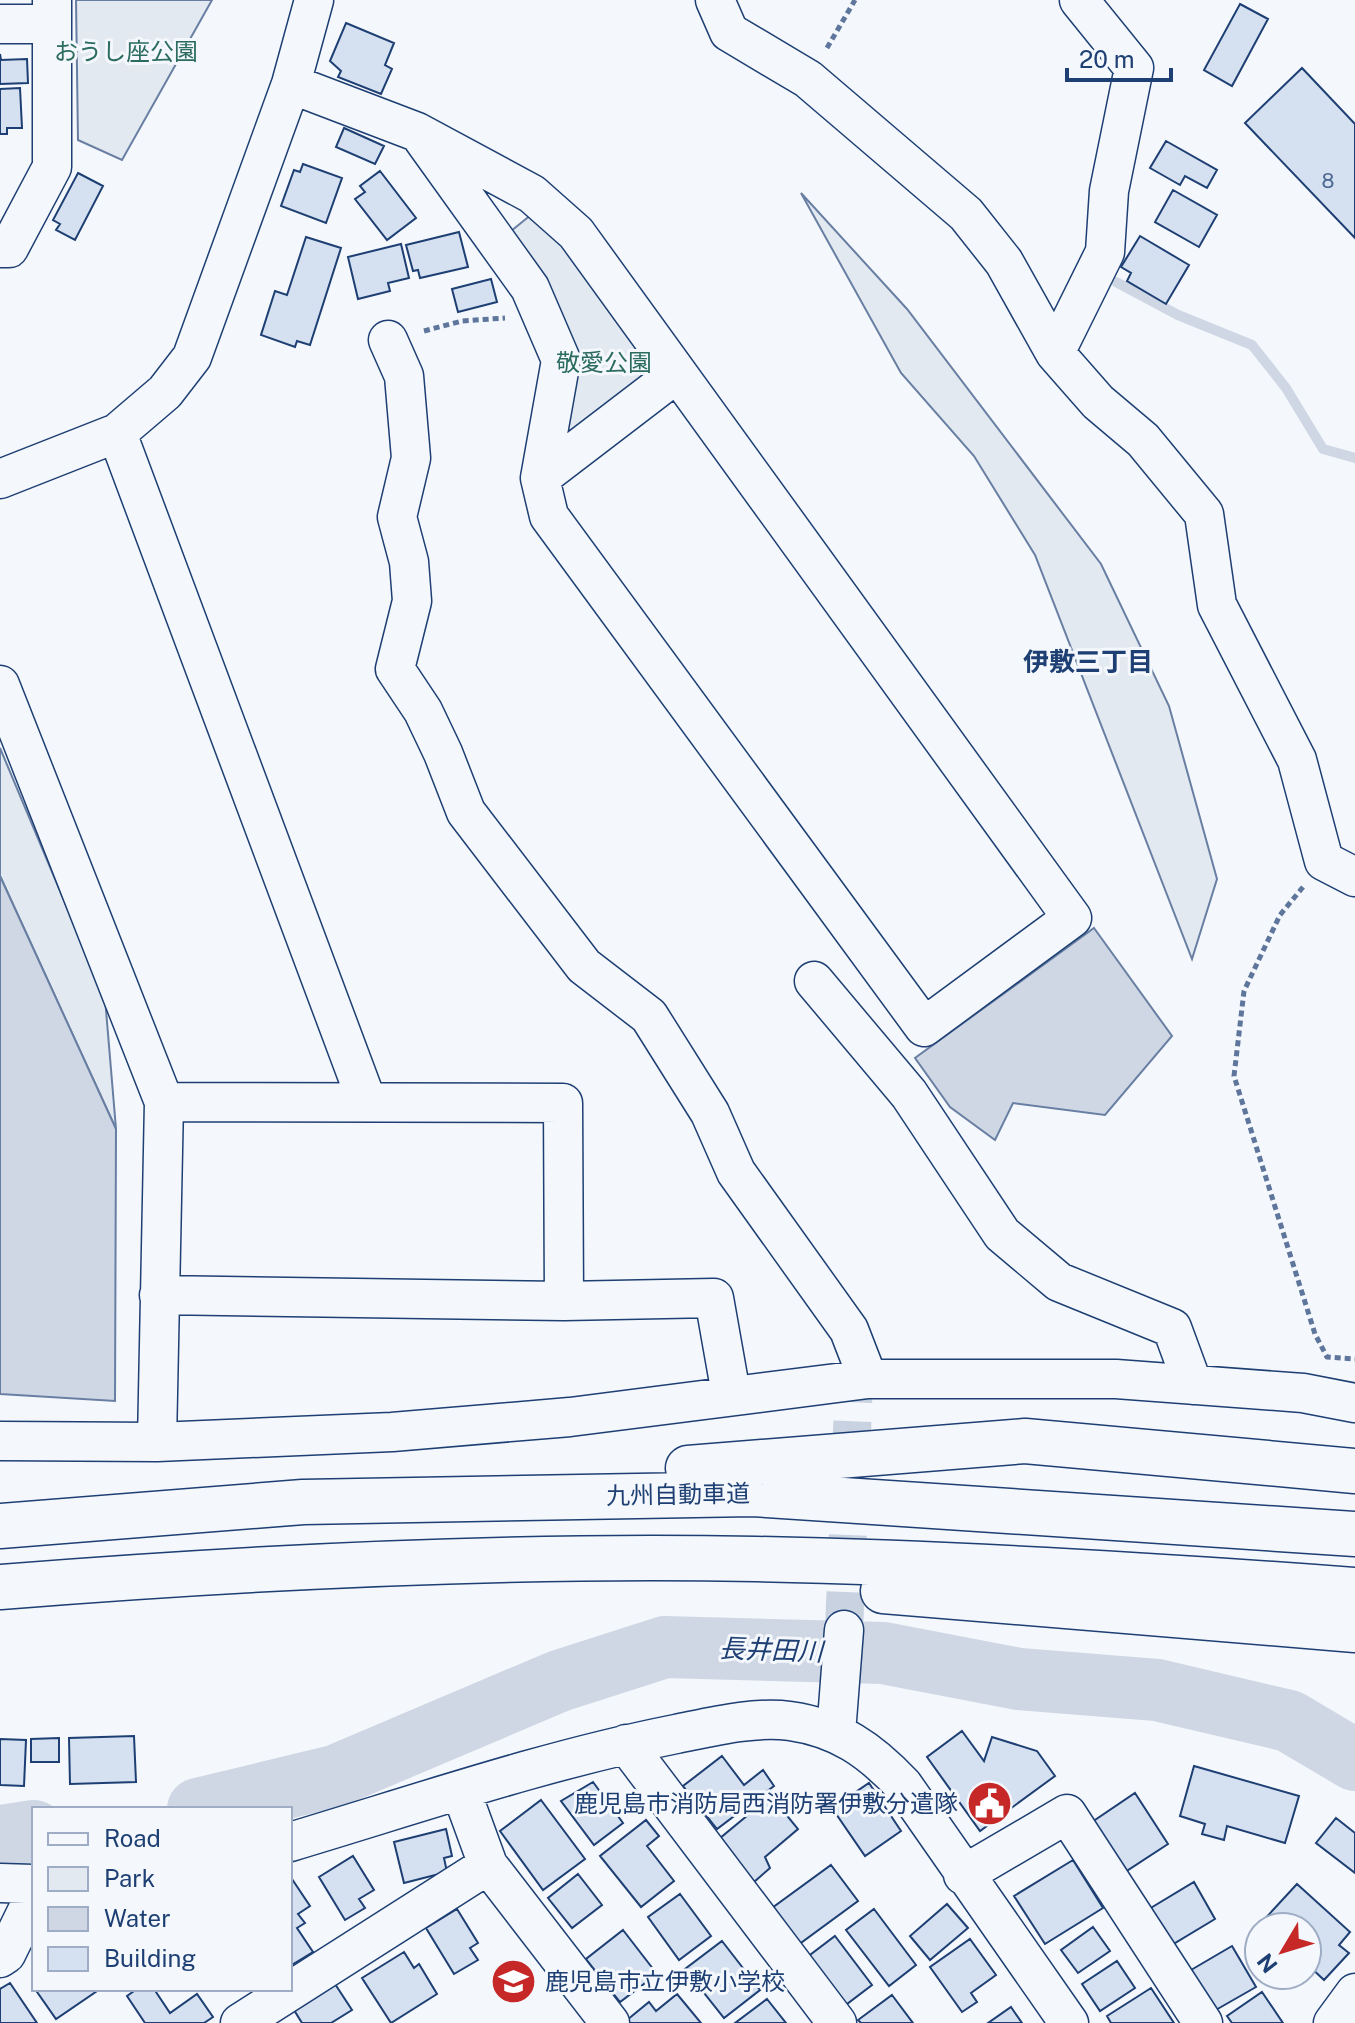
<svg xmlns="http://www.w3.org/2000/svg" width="1355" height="2023" font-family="'Public Sans','Noto Sans JP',sans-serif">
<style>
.green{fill:#e3e9f0;stroke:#687fa3;stroke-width:2}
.water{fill:#cfd7e4;stroke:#687fa3;stroke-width:2}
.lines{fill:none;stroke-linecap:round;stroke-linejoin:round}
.stream{stroke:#cfd7e4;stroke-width:10}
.river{stroke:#cfd7e4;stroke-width:62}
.building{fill:#d5e0f0;stroke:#1d3f73;stroke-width:2}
.minor-tunnel{stroke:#c9d2e0;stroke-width:38;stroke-dasharray:38 19;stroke-linecap:butt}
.minor-casing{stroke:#1d3f73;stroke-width:41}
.highway-casing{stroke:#1d3f73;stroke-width:47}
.path{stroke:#5e769c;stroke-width:5;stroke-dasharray:6 4;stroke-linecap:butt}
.minor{stroke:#f4f7fb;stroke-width:38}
.highway{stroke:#f4f7fb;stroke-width:44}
.labels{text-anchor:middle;stroke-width:6;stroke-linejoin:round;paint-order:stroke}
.number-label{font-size:20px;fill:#4b6792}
.park-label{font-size:24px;fill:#2c6c60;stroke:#f4f7fb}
.street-label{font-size:24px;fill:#1d3f73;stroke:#f4f7fb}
.poi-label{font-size:24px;fill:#1d3f73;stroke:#f4f7fb;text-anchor:end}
.neighbourhood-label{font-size:26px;font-weight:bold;fill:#1d3f73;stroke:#f4f7fb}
.water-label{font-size:26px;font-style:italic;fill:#1d3f73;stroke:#f4f7fb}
</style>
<rect width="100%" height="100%" fill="#f4f7fb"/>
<!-- green -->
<path class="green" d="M76,0H212L122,160L78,140Z
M801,193L907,309L1101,564L1169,706L1217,879L1192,959L1035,555L974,456L901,373Z
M532,214L563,244L649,357L647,379L549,447L566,357L505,236Z
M0,748L105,998L116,1129L0,876Z"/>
<!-- water -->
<path class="water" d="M0,876L116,1129L115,1401L0,1394Z
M1094,928L1172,1036L1105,1115L1013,1103L995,1140L950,1107L915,1058Z"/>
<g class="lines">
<!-- stream -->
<path class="stream" d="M1116,282L1178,315L1252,345L1286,388L1323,449L1355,458"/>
<!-- river -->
<path class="river" d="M198,1809L335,1776L559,1681L665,1647L883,1653L1019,1679L1157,1690L1289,1721L1355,1760
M0,1836L34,1831"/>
</g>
<!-- building -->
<path class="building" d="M1240,4L1268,19L1232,86L1204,70Z
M346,23L394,43L385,65L392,69L381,94L338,77L341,71L330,61Z
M0,54L1,60L27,59L28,83L0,84Z
M1302,68L1355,124V238L1245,123Z
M20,88L22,128H7V134H0V89Z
M344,128L384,146L375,164L336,147Z
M1166,141L1217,170L1207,188L1185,176L1180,185L1150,168Z
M303,164L342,178L326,223L281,206L294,170L300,172Z
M380,171L416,218L387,240L355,199L365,192L360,186Z
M78,173L103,186L75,240L56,230L60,224L53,220Z
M1173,190L1217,215L1199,247L1155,222Z
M459,232L468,267L420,278L418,270L413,271L406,245Z
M1140,236L1189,265L1166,304L1127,281L1131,273L1121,267Z
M306,237L341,248L310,345L297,341L295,347L261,335L275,291L287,295Z
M401,244L409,278L388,283L390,291L358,299L348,257Z
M491,279L497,302L458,312L452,289Z
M962,1731L984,1761L992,1737L1037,1751L1055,1776L980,1831L927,1757Z
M134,1736L136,1782L70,1784L69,1738Z
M59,1738V1762H31V1739Z
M0,1739L26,1740L24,1786L0,1785Z
M722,1756L744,1785L763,1770L774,1786L717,1829L683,1786Z
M1194,1766L1299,1796L1285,1843L1227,1826L1224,1840L1202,1834L1205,1824L1180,1816Z
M593,1782L623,1823L594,1845L561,1801Z
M869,1783L901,1831L865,1856L832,1808Z
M1135,1793L1168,1844L1125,1872L1092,1822Z
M771,1796L798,1829L765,1857L770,1868L754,1882L719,1839Z
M541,1800L585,1859L543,1890L500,1831Z
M1336,1818L1355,1833V1873L1316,1843Z
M646,1820L659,1836L647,1846L674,1881L641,1907L600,1856Z
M446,1829L452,1856L444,1858L447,1872L404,1883L394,1842Z
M353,1856L374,1890L359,1899L365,1908L345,1920L319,1877Z
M1073,1860L1103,1908L1045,1944L1014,1896Z
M831,1865L858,1901L798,1945L772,1908Z
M578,1874L602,1905L572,1928L548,1898Z
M290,1876L310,1906L298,1914L305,1923L297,1928L313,1952L290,1966Z
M1194,1882L1215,1919L1170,1946L1149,1909Z
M1297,1884L1350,1932L1339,1945L1349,1953L1324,1980L1307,1964V1927H1267L1262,1922Z
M680,1894L711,1936L679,1960L648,1917Z
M947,1904L968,1928L930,1960L910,1936Z
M457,1909L478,1943L470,1948L478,1960L454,1974L426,1928Z
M874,1909L916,1965L889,1986L846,1930Z
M1093,1927L1110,1951L1078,1973L1061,1950Z
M623,1930L657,1974L620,2002L586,1959Z
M835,1936L872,1985L843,2007L806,1958Z
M970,1939L996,1975L971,1993L977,2002L962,2012L930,1967Z
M722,1941L760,1990L724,2018L685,1969Z
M1232,1946L1256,1987L1214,2011L1191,1970Z
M404,1952L414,1968L419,1964L437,1994L391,2023L362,1978Z
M1117,1961L1135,1988L1100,2011L1082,1984Z
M10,1983L37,2023H0V1989Z
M335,1984L352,2010L331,2023H302L294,2010Z
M1151,1988L1174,2023H1111L1107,2016Z
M35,1989H100L56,2019Z
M137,1989H154L170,2013L197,1994L213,2017L204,2023H145L127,1996Z
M1262,1992L1283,2023H1232L1227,2016Z
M677,1994L701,2023H630L627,2020L649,2002L656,2011Z
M892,1995L913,2023H861L858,2020Z
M767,1999L786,2023H735Z
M1011,2007L1022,2023H988Z"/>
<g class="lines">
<!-- minor-tunnel -->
<path class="minor-tunnel" d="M844,1630L854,1381"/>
<defs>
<path id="minor" d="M715,0L729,32L808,79L966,214L1004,262L1055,353L1098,402L1143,440L1204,514L1217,605L1297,760L1324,861L1355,877
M0,24H52
M291,84L417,132L532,194L576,233L1072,918L924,1027L549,516L540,478L676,374
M423,139L530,288L561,360L540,478
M0,248H9L52,167V0
M388,340L404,376L411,458L397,517L409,562L412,601L395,669L423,711L443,753L466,812L584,966L649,1016L710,1113L736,1172L849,1330L868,1379
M1055,353L1105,252L1109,191L1134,68L1079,0
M117,433L367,1102
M0,479L117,433L165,392L192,357L291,84L314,0
M0,685L164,1102L157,1442
M814,981L909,1094L1002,1234L1059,1282L1172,1328L1193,1385
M164,1102L563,1103L564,1301
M159,1295L564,1301L714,1298L731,1394
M0,1441L157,1442L392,1432L570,1417L868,1379H1116L1303,1393L1355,1403
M836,1733L844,1630
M626,1744L837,2023
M461,1791L488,1865L610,2023
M290,1842C417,1804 545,1760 676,1734C711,1727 754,1716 790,1721C839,1728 870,1750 903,1785L1069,2023
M963,1875L1067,1814L1203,2023
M0,1883L34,1884
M0,1958L6,1954L34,1897
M240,2023L488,1865
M1333,2023L1355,1993"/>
<path id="highway" d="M688,1468L1025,1441L1355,1471
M0,1526L303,1502L752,1494L1355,1534
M0,1587C251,1567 504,1554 756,1559C956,1563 1156,1575 1355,1590
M883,1591L1355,1630"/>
</defs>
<!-- minor casing -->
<use href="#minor" class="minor-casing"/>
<!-- highway casing -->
<use href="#highway" class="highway-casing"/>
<!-- path -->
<path class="path" d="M827,48L855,0
M424,331L462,321L505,318
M1303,887L1280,915L1244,991L1234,1076L1315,1334L1327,1357L1355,1359"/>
<!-- minor -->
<use href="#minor" class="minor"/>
<!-- highway -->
<use href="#highway" class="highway"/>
</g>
<!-- icons -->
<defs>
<symbol id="civic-disc" viewBox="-11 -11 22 22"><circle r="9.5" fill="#c62828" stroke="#f4f7fb"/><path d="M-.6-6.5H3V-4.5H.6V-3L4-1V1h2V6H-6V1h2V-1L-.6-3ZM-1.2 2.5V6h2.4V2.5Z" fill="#fff"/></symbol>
<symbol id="school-disc" viewBox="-11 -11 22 22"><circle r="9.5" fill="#c62828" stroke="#f4f7fb"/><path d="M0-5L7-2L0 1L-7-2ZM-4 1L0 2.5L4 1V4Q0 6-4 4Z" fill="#fff"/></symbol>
</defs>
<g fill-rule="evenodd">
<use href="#civic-disc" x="964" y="1778" width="51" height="51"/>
<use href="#school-disc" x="488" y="1956" width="51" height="51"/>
</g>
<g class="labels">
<!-- number labels -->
<g class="number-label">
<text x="1328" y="188">8</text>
</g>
<!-- park labels -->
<g class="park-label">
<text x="126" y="60">おうし座公園</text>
<text x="604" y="371">敬愛公園</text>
</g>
<!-- street labels -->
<g class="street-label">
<text transform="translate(678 1495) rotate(-1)" y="8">九州自動車道</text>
</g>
<!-- poi labels -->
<g class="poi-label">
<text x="958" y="1812">鹿児島市消防局西消防署伊敷分遣隊</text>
<text x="545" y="1990" text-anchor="start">鹿児島市立伊敷小学校</text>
</g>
<!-- neighbourhood labels -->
<g class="neighbourhood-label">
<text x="1088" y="671">伊敷三丁目</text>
</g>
<!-- water labels -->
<g class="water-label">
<text transform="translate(771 1650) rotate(2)" y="9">長井田川</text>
</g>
</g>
<!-- legend -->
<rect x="32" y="1807" width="260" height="184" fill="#f4f7fb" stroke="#9eadc5" stroke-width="2"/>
<rect x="48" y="1833" width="40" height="12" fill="#f4f7fb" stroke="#9eadc5" stroke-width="2"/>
<text x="104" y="1847" font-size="24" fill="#1d3f73">Road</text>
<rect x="48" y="1867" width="40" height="24" fill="#e3e9f0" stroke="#9eadc5" stroke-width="2"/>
<text x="104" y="1887" font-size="24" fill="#1d3f73">Park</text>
<rect x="48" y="1907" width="40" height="24" fill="#cfd7e4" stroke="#9eadc5" stroke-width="2"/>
<text x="104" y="1927" font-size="24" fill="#1d3f73">Water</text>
<rect x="48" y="1947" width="40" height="24" fill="#d5e0f0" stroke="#9eadc5" stroke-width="2"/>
<text x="104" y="1967" font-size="24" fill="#1d3f73">Building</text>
<!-- north arrow -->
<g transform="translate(1283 1951) rotate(232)"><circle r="38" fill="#f4f7fb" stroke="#9eadc5" stroke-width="2"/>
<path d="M0-6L14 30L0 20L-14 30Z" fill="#c62828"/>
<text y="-12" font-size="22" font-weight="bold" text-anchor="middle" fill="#1d3f73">N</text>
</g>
<!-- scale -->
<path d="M1067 68v12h104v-12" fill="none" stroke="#1d3f73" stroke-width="4"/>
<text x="1079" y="68" font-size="24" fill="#1d3f73" stroke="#f4f7fb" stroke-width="6" paint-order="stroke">20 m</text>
</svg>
